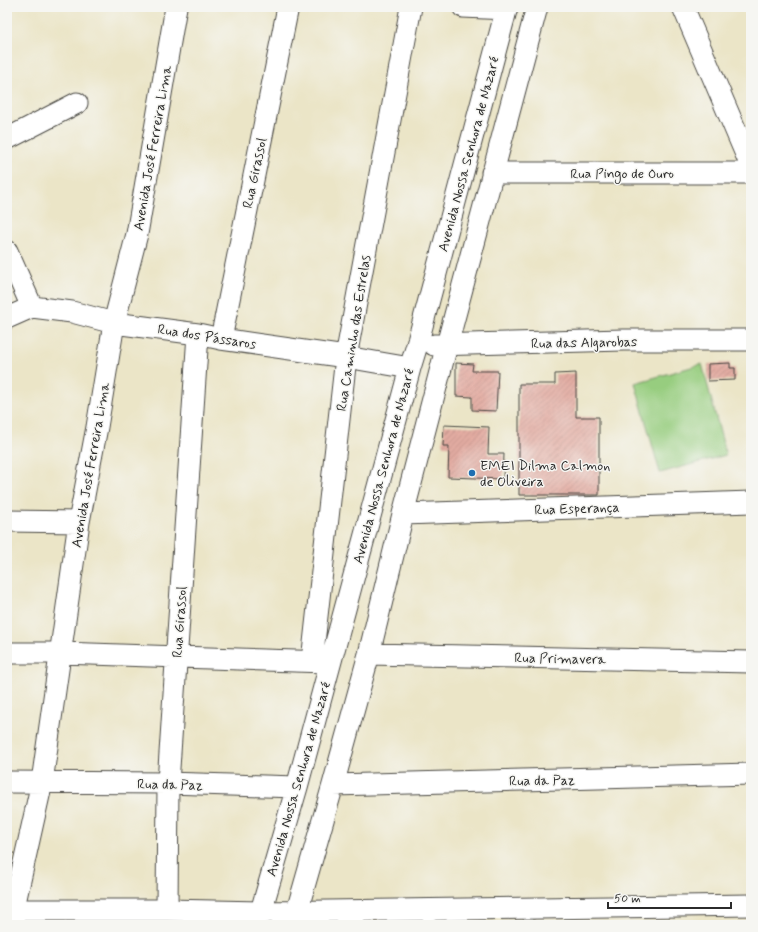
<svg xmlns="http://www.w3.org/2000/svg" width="758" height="932" font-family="Mynerve,sans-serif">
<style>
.park{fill:#97cd7f;stroke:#617c55}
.building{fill:url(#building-hatch)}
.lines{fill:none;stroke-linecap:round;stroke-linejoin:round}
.minor-casing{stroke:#484742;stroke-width:23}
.minor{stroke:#fff;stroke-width:21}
.poi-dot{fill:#1f6fb2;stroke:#f6f6f2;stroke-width:1.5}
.labels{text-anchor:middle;stroke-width:3;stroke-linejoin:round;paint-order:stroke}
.street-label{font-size:14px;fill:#2b2b2b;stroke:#f6f6f2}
.poi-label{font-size:14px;fill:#2b2b2b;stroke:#f6f6f2;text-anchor:start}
</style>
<defs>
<pattern id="building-hatch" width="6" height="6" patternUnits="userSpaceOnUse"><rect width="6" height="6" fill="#e3aca2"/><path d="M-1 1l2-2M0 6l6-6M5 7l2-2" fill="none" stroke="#b88c84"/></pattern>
</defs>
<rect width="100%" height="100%" fill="#f6f6f2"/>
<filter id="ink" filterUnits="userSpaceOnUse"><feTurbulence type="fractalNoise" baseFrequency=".025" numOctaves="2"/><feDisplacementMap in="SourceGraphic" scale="8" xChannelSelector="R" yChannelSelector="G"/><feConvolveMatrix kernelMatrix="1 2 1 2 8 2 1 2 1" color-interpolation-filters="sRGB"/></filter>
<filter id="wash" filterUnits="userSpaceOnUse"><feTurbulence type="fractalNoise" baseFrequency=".012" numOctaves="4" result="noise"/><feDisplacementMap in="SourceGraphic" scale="16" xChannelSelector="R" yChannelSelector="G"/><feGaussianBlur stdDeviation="0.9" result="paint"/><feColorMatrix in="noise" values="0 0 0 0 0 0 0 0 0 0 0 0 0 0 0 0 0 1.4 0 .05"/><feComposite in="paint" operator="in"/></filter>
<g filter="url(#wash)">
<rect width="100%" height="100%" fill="#ebe5c7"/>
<!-- park -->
<path class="park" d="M702,364L726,455L660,473L635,383Z"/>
<g id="blocks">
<!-- building -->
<path class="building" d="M456,363L473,364L472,371H498L496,411L472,410V397L456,396Z
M730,363V368H735V380L708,381V364Z
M576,373V417H599V495H519V384H555V374Z
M444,425L489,427L488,454H504L503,479L448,477L449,446H443Z"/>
</g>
</g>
<g filter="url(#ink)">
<use href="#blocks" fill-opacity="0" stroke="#484742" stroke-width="1"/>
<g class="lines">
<defs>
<path id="minor" d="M463,7L507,9
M683,7L751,166
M7,139L77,103
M492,173H751
M7,251L32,307
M7,318L32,307L72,312L114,323L198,334L221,339L346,357L410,368
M221,339L288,7
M434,345L623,340H751
M403,514L751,502
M7,521L79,522
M7,653H61L326,662
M369,654L751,662
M312,661L346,357L411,7
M7,782L168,783L297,787
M333,785L751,774
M7,910H167L261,912L751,905
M167,910L168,783L198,334
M10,925L42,782L79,522L97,427L114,323L137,234L176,7
M257,925L297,787L410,368L417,345L507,7
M293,925L333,785L369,654L403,514L447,345L537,7"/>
</defs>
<!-- minor casing -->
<use href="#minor" class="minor-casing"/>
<!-- minor -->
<use href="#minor" class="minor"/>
</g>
</g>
<!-- markers -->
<circle class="poi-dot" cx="472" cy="473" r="4"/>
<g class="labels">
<!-- street labels -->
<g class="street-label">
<text transform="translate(152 148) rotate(-80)" y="5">Avenida José Ferreira Lima</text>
<text transform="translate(468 154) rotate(-75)" y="5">Avenida Nossa Senhora de Nazaré</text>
<text transform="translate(254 173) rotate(-78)" y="5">Rua Girassol</text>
<text x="622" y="178">Rua Pingo de Ouro</text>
<text transform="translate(353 333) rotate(-81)" y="5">Rua Caminho das Estrelas</text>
<text transform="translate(207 336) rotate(9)" y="5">Rua dos Pássaros</text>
<text transform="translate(584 342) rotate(-1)" y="5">Rua das Algarobas</text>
<text transform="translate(90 465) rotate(-80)" y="5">Avenida José Ferreira Lima</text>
<text transform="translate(383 466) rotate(-75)" y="5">Avenida Nossa Senhora de Nazaré</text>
<text transform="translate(577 508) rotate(-2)" y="5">Rua Esperança</text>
<text transform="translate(179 622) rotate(-86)" y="5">Rua Girassol</text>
<text transform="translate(560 658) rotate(1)" y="5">Rua Primavera</text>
<text transform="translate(298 779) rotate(-74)" y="5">Avenida Nossa Senhora de Nazaré</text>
<text transform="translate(542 780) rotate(-1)" y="5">Rua da Paz</text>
<text transform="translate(170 784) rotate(1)" y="5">Rua da Paz</text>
</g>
<!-- poi labels -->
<g class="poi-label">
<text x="480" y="470">EMEI Dilma Calmon<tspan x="480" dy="16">de Oliveira</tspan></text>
</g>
</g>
<!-- margin -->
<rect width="758" height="932" fill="none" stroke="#f6f6f2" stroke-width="24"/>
<!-- scale -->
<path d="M608 902v6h123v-6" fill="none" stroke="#2b2b2b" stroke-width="2"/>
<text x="614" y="902" font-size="12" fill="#2b2b2b" stroke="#f6f6f2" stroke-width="3" paint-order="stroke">50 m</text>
</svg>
